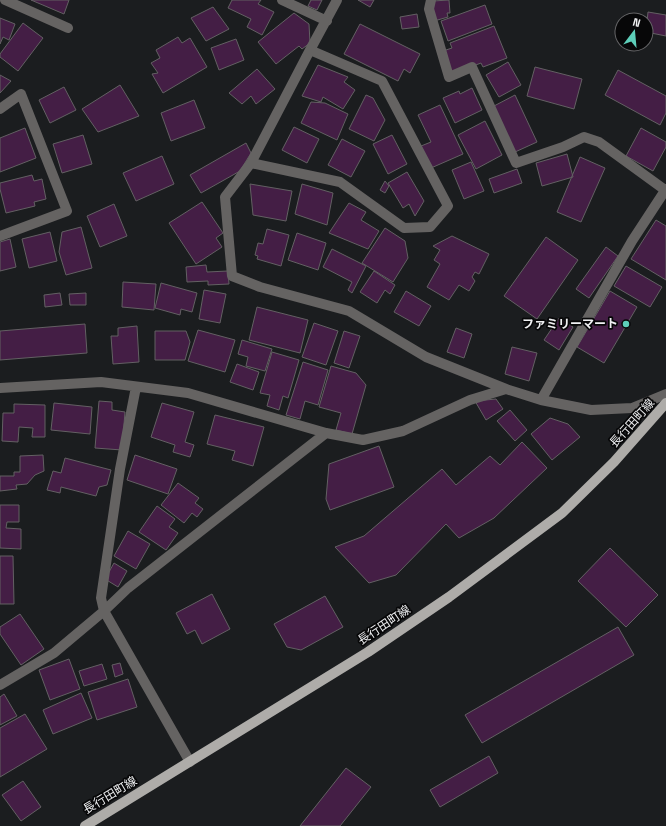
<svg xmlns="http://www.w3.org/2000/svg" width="666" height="826" font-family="'Space Grotesk','Noto Sans JP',sans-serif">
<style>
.building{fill:#441e45;stroke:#636063}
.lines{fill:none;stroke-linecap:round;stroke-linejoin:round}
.minor{stroke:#656362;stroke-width:10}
.major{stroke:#aeaca9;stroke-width:10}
.poi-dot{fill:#5dceb9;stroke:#070708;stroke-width:1.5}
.labels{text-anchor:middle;stroke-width:3.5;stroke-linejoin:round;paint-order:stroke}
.poi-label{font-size:12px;font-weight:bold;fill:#eff0f2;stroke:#070708;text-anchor:end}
.street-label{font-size:12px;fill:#eff0f2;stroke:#070708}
</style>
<rect width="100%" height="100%" fill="#1b1d1f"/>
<!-- building -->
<path class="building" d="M31,0H69L64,14Z
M232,0H261L258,4L274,12L262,35L247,27L251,19L228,8Z
M311,0H322L317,10L308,6Z
M358,0H374L370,7Z
M449,0L450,13H447L448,17L434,21L433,1Z
M485,5L492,24L448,41L441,21Z
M213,7L229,29L206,41L191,18Z
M648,12L666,15V36L646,32Z
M294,13L309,24L310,43L302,49L299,46L276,64L258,42Z
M417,14L419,27L402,29L400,17Z
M0,18L15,24L9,40L3,37L0,44Z
M23,23L43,38L18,71L0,57V54Z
M360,24L420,54L410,73L404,69L398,81L344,54Z
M494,26L507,58L483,67L481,63L452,74L443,51L452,48L450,43Z
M178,37L182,43L190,38L207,67L163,93L152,74L158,73L151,63L160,58L156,50Z
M236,39L244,60L219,70L211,48Z
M508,62L521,85L499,97L486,75Z
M318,65L348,77L344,82L355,90L343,109L323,97L321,102L302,96Z
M535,67L582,79L574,109L527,96Z
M257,69L275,89L256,104L251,96L242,104L229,93Z
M618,70L666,96V113L660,125L605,95Z
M0,75L11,81L0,93Z
M120,85L139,116L98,132L82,109Z
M64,87L76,110L50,123L39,100Z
M472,88L482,110L455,123L443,98L459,91L460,94Z
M366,95L373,98L385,120L374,141L349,129Z
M515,95L537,142L515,152L494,106Z
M194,100L205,128L171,141L161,113Z
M311,102L325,103L348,114L337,140L301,123Z
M440,105L463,154L431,168L421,146L431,142L418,115Z
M485,121L502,155L476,169L458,135Z
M294,127L319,139L307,163L282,150Z
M25,128L36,158L0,172V138Z
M641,128L666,142V147L653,171L626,156Z
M83,135L92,164L62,173L53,144Z
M392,135L407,164L388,174L373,144Z
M342,139L365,151L351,177L328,165Z
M246,143L251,153L240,171L201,193L190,175Z
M567,154L573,177L542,186L536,163Z
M162,156L174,184L136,201L123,173Z
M580,157L605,168L581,222L557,212Z
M471,162L484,191L464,199L452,170Z
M517,169L522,183L494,193L489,179Z
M407,172L424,201L415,216L409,204L403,208L388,183Z
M32,175L34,181L42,179L46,199L34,202L35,206L6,213L0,189V183Z
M385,181L389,186L385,193L380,190Z
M250,184L292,191L286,221L253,215Z
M302,184L333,193L327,225L295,214Z
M202,202L223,233L216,238L222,247L196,264L169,223Z
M349,203L366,212L361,220L379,231L368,249L329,233Z
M114,204L127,236L100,247L87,216Z
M656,220L666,226V280L631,259Z
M81,227L92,268L66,275L59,252L62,232Z
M385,228L405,241L408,258L393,282L362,263Z
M267,229L289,235L281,266L257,259L258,256L255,255L258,243L263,244Z
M50,232L57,261L29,268L22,239Z
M297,233L326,243L318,270L288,260Z
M452,236L489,254L479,274L475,272L472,277L475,281L469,291L459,285L449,300L427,287L440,264L434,260L440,250L433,246Z
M546,237L578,260L537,319L504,296Z
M10,239L16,267L0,271V242Z
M606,247L618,256L589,298L576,289Z
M332,249L366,266L352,293L348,290L352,282L323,267Z
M206,265L207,272L228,271L229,284L208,285V281L187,282L186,267Z
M626,266L662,287L650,307L614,286Z
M374,271L395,285L390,294L385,290L377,303L360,292Z
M123,282L156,284L154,310L122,307Z
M161,283L197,293L192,312L181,309L180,315L155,308Z
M204,290L226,294L220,323L199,319Z
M406,291L431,306L419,326L394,312Z
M610,291L637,307L604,363L577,347Z
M60,293L62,305L45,307L44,295Z
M86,293V305H70L69,294Z
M257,307L308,320L300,353L249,340Z
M559,318L573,327L559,350L544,340Z
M314,323L338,331L326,365L302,357Z
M85,324L87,353L0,360V331Z
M137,326L139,362L113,364L111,336H118V328Z
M456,328L472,334L464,358L447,352Z
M198,330L235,340L225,372L188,361Z
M155,331H186L190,342L185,360H155Z
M344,331L360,336L349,368L334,363Z
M242,340L272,349L265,371L246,366L248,357L238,354Z
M512,347L537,353L529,381L505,374Z
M272,352L299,360L288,398L283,396L279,410L267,406L270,395L260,393Z
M303,362L328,370L318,405L305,401L300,419L286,415Z
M237,364L259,372L253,390L230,382Z
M331,366L356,373L366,385L352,434L336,430L341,413L319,407Z
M496,399L503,409L486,420L475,401Z
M99,401L112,402V410L125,412L122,450L95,448Z
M54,403L92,407L90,434L51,430Z
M162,403L194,412L185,442L194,445L190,457L173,452L175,445L151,437Z
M14,404L45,405V437H32L33,428L19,427L18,442L2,441L3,413H14Z
M510,410L527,430L515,441L497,421Z
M215,415L264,427L253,466L232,460L235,451L207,444Z
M550,418L568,424L580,437L552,460L531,434Z
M522,442L547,468L494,518L459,538L446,524L396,575L369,583L335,547L364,536L442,469L456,485L490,456L500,465Z
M379,446L394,487L330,510L326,499L329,464Z
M43,455L44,471L35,475L27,484L16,485L17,489L0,491V476H14V472H20V456Z
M135,455L177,469L168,494L127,480Z
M65,458L111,470L107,485L99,487L96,496L61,487L60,493L47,490L53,471L61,473Z
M178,483L199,498L195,503L203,509L197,517L192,513L184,523L161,505Z
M0,505H19V522H7L6,528L21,529V549L0,548Z
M157,506L175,519L169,527L178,533L166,550L139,532Z
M128,531L150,544L136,569L114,556Z
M610,548L658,595L626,627L578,581Z
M0,556H13L14,604H0Z
M114,563L127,571L118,587L105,579Z
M212,594L230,629L202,644L195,630L187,634L176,613Z
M325,596L343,627L301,650L287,647L274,624Z
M20,614L44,649L21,665L0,634V627Z
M618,627L634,655L482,743L465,715Z
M69,659L80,689L50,700L39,670Z
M120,663L123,674L115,677L112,665Z
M102,664L107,679L84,686L79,671Z
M128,679L137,707L97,720L88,692Z
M81,693L92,718L53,734L43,710Z
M4,694L17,716L0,725V697Z
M25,714L47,749L0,777V728Z
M489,756L498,773L440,807L430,790Z
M346,768L371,787L340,826H300Z
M23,781L41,807L21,821L2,795Z"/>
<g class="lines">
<!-- minor -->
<path class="minor" d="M5,0L68,28
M282,0L327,21
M337,0L310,50L251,163L225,197L232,276L260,287L349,311L426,357L506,389
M431,0L429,9L449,77L472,67L516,163L563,147L584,137L599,142L665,190
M0,109L21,94L67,211L0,236
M251,163L340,182L404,228L430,227L448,206L382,81L310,50
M136,387L120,469L101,598L104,611L190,762
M0,388L101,382L188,393L326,433L363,440L403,431L470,400L506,389L541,400L591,410L632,408L666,394
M541,400L632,241L666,189
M0,685L54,653L104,611L128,588L326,433"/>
<!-- major -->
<path class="major" d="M85,826L368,652L449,597L562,513L614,462L666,403"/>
</g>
<!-- markers -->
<circle class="poi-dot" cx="626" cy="324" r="4"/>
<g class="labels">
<!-- poi labels -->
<g class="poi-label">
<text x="618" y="328">ファミリーマート</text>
</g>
<!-- street labels -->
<g class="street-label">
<text transform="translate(632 423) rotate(-48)" y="4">長行田町線</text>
<text transform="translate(384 625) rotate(-34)" y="4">長行田町線</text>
<text transform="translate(110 795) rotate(-31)" y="4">長行田町線</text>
</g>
</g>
<!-- north arrow -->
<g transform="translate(634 32) rotate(16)"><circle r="19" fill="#070708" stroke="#646466"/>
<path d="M0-3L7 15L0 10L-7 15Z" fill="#5dceb9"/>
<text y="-6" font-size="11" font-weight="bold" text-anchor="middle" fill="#eff0f2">N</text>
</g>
</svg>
